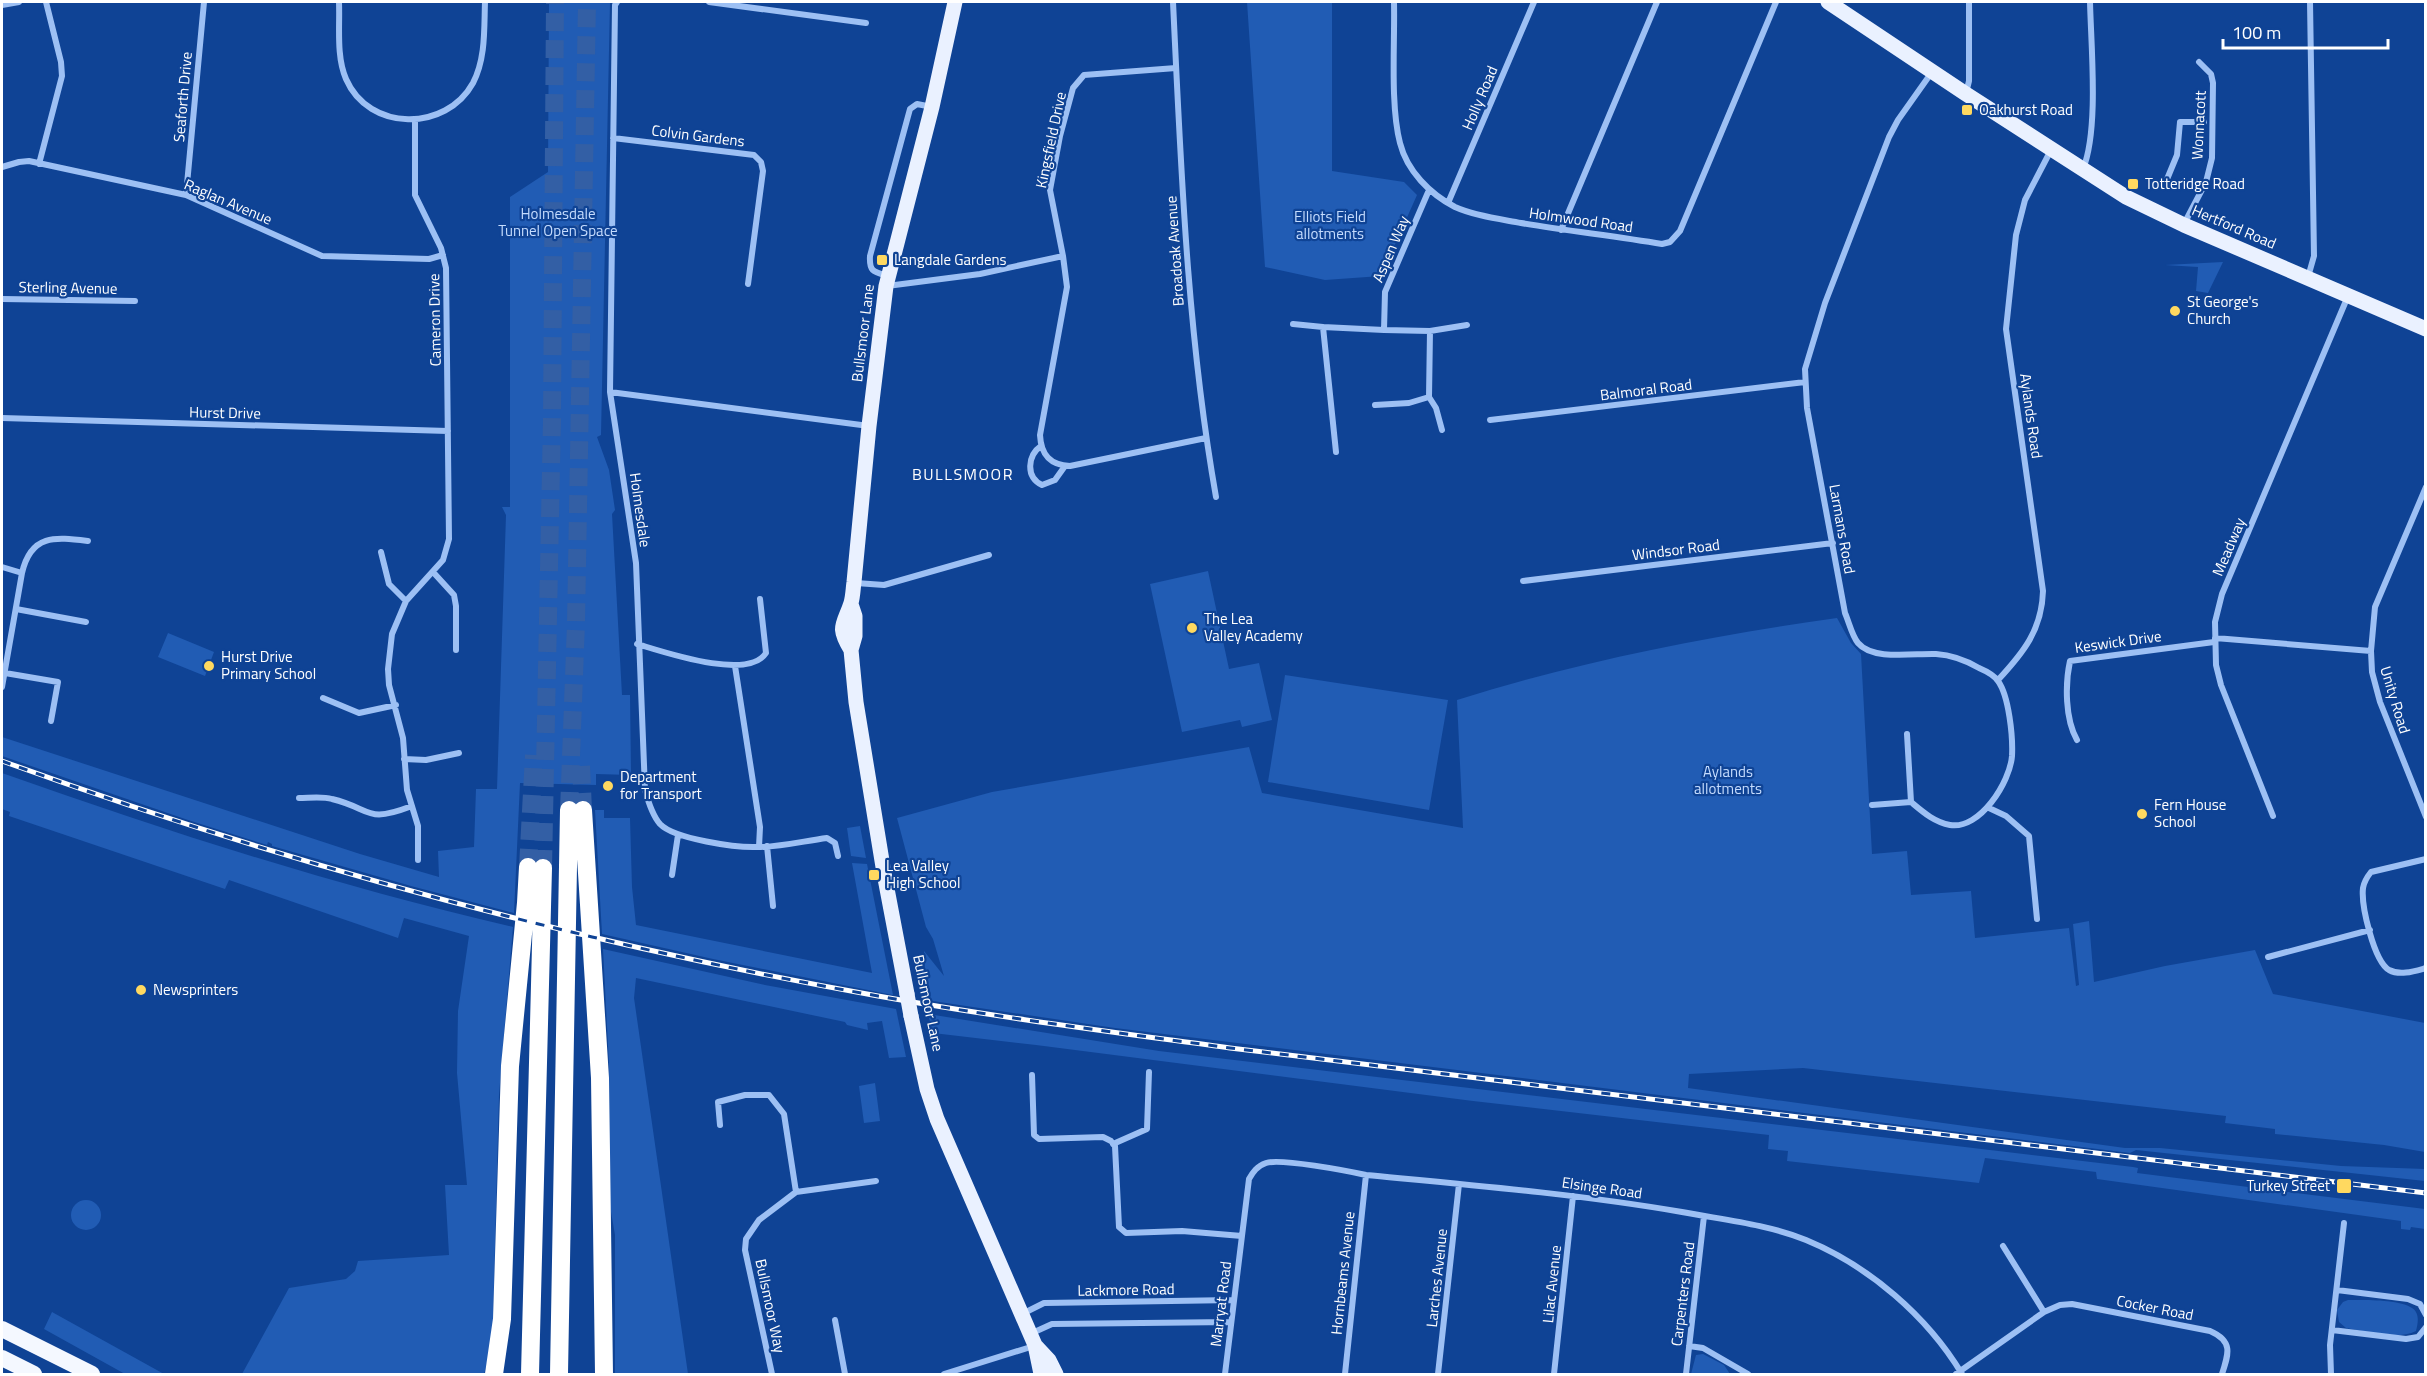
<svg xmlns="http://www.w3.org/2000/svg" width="2427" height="1376" font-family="'Titillium Web',sans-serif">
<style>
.green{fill:#215cb4}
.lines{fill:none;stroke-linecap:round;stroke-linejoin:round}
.motorway-tunnel{stroke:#335fa5;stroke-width:18;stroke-dasharray:18 9;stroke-linecap:butt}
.minor{stroke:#9dc0f4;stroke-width:6}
.primary{stroke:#eaf1ff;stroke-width:15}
.trunk{stroke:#f4f8ff;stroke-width:16}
.motorway{stroke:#fff;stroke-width:18}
.rail-casing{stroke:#fff;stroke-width:5}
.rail{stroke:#0f4395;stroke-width:3;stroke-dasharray:9;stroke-linecap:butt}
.primary-bridge{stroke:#eaf1ff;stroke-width:15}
.poi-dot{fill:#ffd960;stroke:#0f4395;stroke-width:2}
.labels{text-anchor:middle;stroke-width:4.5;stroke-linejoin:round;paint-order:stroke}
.street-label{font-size:15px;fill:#fff;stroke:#0f4395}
.poi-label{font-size:15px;fill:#fff;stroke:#0f4395;text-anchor:start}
.park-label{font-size:15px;fill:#c5dcfe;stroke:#0f4395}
.neighbourhood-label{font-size:16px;letter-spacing:1.5px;fill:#fff;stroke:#0f4395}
</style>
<rect width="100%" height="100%" fill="#0f4395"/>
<path class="green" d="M 549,2 L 610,2 L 601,435 L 597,437 L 609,470 L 615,510 L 612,514 L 622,695 L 630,695 L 631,775 L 596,774 L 596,785 L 520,783 L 514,913 L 411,886 L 272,846 L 272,844 L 268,842 L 267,845 L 188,820 L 2,756 L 2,737 L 360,854 L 439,877 L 438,851 L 474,847 L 476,789 L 497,789 L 506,515 L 502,507 L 510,507 L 510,197 L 548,172 Z
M 1247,2 L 1332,2 L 1332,171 L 1404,182 L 1417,195 L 1381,276 L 1325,280 L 1265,267 Z
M 2223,262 L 2208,293 L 2196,291 L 2198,267 L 2165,265 Z
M 1208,571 L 1229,669 L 1259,663 L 1272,720 L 1242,727 L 1240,720 L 1182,732 L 1150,584 Z
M 1837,618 L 1851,643 L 1861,654 L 1872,854 L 1907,851 L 1911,895 L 1971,891 L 1975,938 L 2069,928 L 2076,986 L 2079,985 L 2073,924 L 2089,921 L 2094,982 L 2165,966 L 2255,950 L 2273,994 L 2425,1023 L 2425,1152 L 2384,1145 L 2275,1134 L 2275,1129 L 2225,1123 L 2226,1116 L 1803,1068 L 1689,1074 L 1688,1088 L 2125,1148 L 2160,1148 L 2341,1166 L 2425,1169 L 2425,1181 L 2136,1150 L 2130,1153 L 1115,1028 L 926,1000 L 924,951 L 944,976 L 933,939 L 926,927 L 897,818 L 992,792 L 1249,747 L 1262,793 L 1463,828 L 1457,700 C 1581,661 1708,636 1837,618 Z
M 168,633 L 214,652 L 205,676 L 158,657 Z
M 1285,675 L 1448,700 L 1429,810 L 1268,782 Z
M 2,773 C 169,832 339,887 513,927 L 499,1095 L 493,1322 L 490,1351 L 484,1374 L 242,1374 L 289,1288 L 346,1279 L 355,1271 L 358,1261 L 449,1255 L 445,1185 L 467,1185 L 457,1073 L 458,1011 L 469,936 L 404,918 L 398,938 L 229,880 L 225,889 L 9,816 L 10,812 L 2,809 Z
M 595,810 L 604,810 L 604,818 L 630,818 L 632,887 L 636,925 L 872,973 L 852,863 L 867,864 L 893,995 L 713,959 L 602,934 Z
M 860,826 L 866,858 L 851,856 L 847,828 Z
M 603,949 L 765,985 L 896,1009 L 906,1057 L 889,1058 L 882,1021 L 867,1023 L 868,1030 L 847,1025 L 845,1022 L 636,978 L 634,998 L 688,1374 L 615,1374 L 615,1235 L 610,1206 L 609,1065 Z
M 928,1014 L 1159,1051 L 2133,1167 L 2138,1168 L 2137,1173 L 2425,1209 L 2425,1229 L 2411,1227 L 2410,1230 L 2401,1229 L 2401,1221 L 2097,1179 L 2096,1172 L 1985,1158 L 1979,1183 L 1787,1161 L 1788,1151 L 1768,1149 L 1769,1135 L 1473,1101 L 1036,1045 L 933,1033 Z
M 875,1083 L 880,1121 L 864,1123 L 859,1086 Z
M71 1215a15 15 0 1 1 30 0a15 15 0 1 1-30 0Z
M 2348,1300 C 2364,1300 2399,1299 2412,1308 C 2420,1313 2418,1323 2416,1331 C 2397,1341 2366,1331 2346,1328 L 2339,1322 L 2337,1310 L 2343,1302 Z
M 52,1312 L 164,1374 L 125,1374 L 44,1329 Z
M 1703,1354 L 1724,1365 L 1730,1374 L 1691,1374 L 1696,1355 Z"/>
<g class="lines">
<path class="motorway-tunnel" d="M 581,766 L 583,810
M 569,810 L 576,623 L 587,2
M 528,867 L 534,755
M 543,868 L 552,418 L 555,2"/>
<path class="minor" d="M 339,2 C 340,26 336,56 346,79 C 369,132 446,132 473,83 C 486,58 484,28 485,2
M 617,2 L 615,5 L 610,392 L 636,563 L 645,790 C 648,801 652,815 660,824 C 674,839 737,848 758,847 C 781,847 804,841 827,838 L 835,843 L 838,856
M 709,2 L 866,23
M 1173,2 C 1181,167 1187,333 1216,497
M 1394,2 C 1395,42 1390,105 1400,143 C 1407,171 1430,194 1455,207 C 1475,216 1500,219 1521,223 C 1568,231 1615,236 1662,244 L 1670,242 L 1680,231 L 1776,2
M 2,5 L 19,2
M 1176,68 L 1084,75 L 1073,88 L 1060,136 L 1050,190 L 1063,256 L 1067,287 L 1040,435 C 1041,455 1050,465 1070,466 L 1206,438
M 1966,93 L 1969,81 L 1969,2
M 613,138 L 754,155 L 761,162 L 763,171 L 748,284
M 39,164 L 62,76 L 61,62 L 46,2
M 2,167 L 19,162 L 29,161 L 186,195 L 322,256 L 429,259 L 443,255
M 2083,169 C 2099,130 2091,46 2090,2
M 2165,184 L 2177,155 L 2180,122 L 2204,122
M 186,195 L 204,2
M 1448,203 L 1534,2
M 2184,224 L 2206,182 L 2212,158 L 2213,83 L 2211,74 L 2199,62
M 1561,230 L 1657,2
M 888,276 C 874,272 869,272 870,256 L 910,109 L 917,104 L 932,107
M 2308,277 L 2314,256 L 2310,2
M 887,286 L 980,274 L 1063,256
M 2,299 L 135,301
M 1293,324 L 1323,327
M 1384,330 L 1430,331 L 1429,397 L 1436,408 L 1442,430
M 1430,331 L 1467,325
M 610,392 L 869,426
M 1375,405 L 1409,403 L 1429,397
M 2,418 L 448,431
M 1490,420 L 1805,382
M 1041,446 C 1028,455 1025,477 1042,485 L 1055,480 L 1065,466
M 1336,452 L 1323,327 L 1384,330 L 1385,292 L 1429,190
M 2426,487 L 2375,607 L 2371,651 L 2372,672 L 2380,702 L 2426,817
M 381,552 L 389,584 L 406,601 L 392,634 L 388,669 L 389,685 L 403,738 L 407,790 L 418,826 L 418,860
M 2,567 L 22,573 L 2,687
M 433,572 L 454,595 L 456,606 L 456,650
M 22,573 C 31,534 55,537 88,541
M 1523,581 L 1833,543
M 856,583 L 884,585 L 989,555
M 406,601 L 443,560 L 449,539 L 446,268 L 441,248 L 415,195 L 415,120
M 16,609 L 86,622
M 2215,638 L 2371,651
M 637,644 C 664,652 748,681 766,653 L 760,599
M 735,666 L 760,827 L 759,847
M 5,673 L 58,682 L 51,721
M 1998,680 C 2023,653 2042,630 2043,591 L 2006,329 L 2016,235 L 2025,200 L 2051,150
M 323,698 L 359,713 L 396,705
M 1907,734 L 1911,802
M 2077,740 C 2065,719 2065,684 2070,661 L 2214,642
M 404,759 L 426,760 L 459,753
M 299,798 C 309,798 322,796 332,799 C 373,809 365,824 412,806
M 1872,805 L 1911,802 C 1923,812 1934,822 1950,825 C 1980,830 2010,782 2012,756 C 2013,737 2009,696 1998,681 C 1994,675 1986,671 1979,668 C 1967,661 1951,655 1936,654 C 1915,653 1873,661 1858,643 C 1852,636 1849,622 1845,613 L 1807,408 L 1805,369 L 1825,303 L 1889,137 L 1898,120 L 1932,72
M 1989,808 L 2006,816 L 2029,836 L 2037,919
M 2273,816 L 2221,685 L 2216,665 L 2215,622 L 2222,594 L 2348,296
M 767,846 L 773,906
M 2426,859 L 2371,872 C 2367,877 2364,882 2363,888 C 2361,906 2374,961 2389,970 C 2400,976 2415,971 2426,968
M 672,875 L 678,835
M 2268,957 L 2370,930
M 1032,1075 L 1034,1135 L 1039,1139 L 1103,1137 L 1111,1141 L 1115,1146 L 1119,1227 L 1126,1233 L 1182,1231 L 1242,1236
M 720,1125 L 718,1102 L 745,1095 L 769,1095 L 784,1114 L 796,1192
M 1113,1144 L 1147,1129 L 1149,1072
M 2003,1246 L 2044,1312
M 2337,1290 L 2408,1299 L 2420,1304 L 2426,1315
M 1022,1314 L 1044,1303 L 1234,1300
M 835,1320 L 845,1374
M 2332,1330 L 2406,1339 L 2418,1337 L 2426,1327
M 1030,1334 L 1052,1324 L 1231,1322
M 1689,1346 L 1703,1348 L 1748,1374
M 772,1374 L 745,1250 L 746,1239 L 759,1220 L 796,1192 L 876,1181
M 944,1374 L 1034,1346
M 1225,1374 L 1249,1179 C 1253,1172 1257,1166 1266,1163 C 1280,1158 1348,1171 1366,1175 C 1471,1185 1577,1194 1682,1212 C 1724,1220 1766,1224 1806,1240 C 1869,1266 1927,1316 1962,1374
M 1345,1374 L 1366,1175
M 1438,1374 L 1459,1184
M 1554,1374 L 1573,1196
M 1686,1374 L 1704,1216
M 1956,1374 L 2044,1312 L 2060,1305 L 2072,1304 L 2210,1331 C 2233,1341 2229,1353 2222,1374
M 2331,1374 L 2330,1345 L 2344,1223"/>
<path class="primary" d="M 1828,2 L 1966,94 L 2126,197 L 2184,225 L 2426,329
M 851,604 L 855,616 L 855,636 L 851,650 L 856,702 L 884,873 L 907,994
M 851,650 C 836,626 844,625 851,603 C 853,596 853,589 854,582 L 869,426 L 886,286 L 932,107 L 955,2
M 911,1016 L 927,1089 L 937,1119 L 1035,1345 L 1041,1374
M 1035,1345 L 1049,1360 L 1056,1374"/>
<path class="trunk" d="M 2,1329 L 92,1374
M 2,1358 L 34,1374"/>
<path class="motorway" d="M 583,810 L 600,1078 L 604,1374
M 494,1374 L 502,1319 L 510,1066 L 526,903 L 528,867
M 530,1374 L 543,868
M 559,1374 L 569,810"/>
<g class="rail-casing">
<path id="rail" d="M 2,761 C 286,864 580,943 878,996 C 995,1017 1113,1032 1230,1048 L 2426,1193"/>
</g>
<use href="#rail" class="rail"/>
<path class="primary-bridge" d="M 907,994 L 911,1016"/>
</g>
<g class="poi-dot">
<rect x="1961" y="104" width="12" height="12" rx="3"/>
<rect x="2127" y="178" width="12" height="12" rx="3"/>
<rect x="876" y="254" width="12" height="12" rx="3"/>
<circle cx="2175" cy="311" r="6"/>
<circle cx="1192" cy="628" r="6"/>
<circle cx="209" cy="666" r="6"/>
<circle cx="608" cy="786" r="6"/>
<circle cx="2142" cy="814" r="6"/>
<rect x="868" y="869" width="12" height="12" rx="3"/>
<circle cx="141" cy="990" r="6"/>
<rect x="2336" y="1178" width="16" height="16" rx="3"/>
</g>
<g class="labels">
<g class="street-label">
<text transform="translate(183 97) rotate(-85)" y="5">Seaforth Drive</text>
<text transform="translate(1480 98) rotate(-67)" y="5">Holly Road</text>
<text transform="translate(2199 125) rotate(-87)" y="5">Wonnacott</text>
<text transform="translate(698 136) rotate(7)" y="5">Colvin Gardens</text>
<text transform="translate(1051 140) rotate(-78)" y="5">Kingsfield Drive</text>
<text transform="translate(228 202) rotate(23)" y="5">Raglan Avenue</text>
<text transform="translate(1581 220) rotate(8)" y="5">Holmwood Road</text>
<text transform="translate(2234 227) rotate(23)" y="5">Hertford Road</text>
<text transform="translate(1391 249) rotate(-67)" y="5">Aspen Way</text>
<text transform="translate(1175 251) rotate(-94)" y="5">Broadoak Avenue</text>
<text transform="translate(68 288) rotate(1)" y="5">Sterling Avenue</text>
<text transform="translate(435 320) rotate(-91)" y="5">Cameron Drive</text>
<text transform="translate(863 333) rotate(-83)" y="5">Bullsmoor Lane</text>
<text transform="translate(1646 390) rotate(-7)" y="5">Balmoral Road</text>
<text transform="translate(225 413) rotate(1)" y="5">Hurst Drive</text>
<text transform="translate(2031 416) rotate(82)" y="5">Aylands Road</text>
<text transform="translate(640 510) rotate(82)" y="5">Holmesdale</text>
<text transform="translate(1842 529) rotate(80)" y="5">Larmans Road</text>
<text transform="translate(2229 547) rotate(-67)" y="5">Meadway</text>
<text transform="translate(1676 550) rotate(-7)" y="5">Windsor Road</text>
<text transform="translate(2118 642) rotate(-8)" y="5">Keswick Drive</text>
<text transform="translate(2395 700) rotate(73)" y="5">Unity Road</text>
<text transform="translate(928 1003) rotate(78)" y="5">Bullsmoor Lane</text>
<text transform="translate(1602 1188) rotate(8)" y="5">Elsinge Road</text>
<text transform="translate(1343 1273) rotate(-84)" y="5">Hornbeams Avenue</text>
<text transform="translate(1437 1278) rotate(-84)" y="5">Larches Avenue</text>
<text transform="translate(1552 1284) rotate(-84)" y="5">Lilac Avenue</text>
<text transform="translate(1126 1290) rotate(-1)" y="5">Lackmore Road</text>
<text transform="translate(1683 1294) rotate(-83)" y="5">Carpenters Road</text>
<text transform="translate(1221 1304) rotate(-83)" y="5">Marryat Road</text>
<text transform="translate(770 1306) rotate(78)" y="5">Bullsmoor Way</text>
<text transform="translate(2155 1308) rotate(11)" y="5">Cocker Road</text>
</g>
<g class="poi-label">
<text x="1979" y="115">Oakhurst Road</text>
<text x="2145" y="189">Totteridge Road</text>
<text x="894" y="265">Langdale Gardens</text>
<text x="2187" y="307">St George's<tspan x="2187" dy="17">Church</tspan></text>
<text x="1204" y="624">The Lea<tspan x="1204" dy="17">Valley Academy</tspan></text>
<text x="221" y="662">Hurst Drive<tspan x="221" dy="17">Primary School</tspan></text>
<text x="620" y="782">Department<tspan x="620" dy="17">for Transport</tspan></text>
<text x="2154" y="810">Fern House<tspan x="2154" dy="17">School</tspan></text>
<text x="886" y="871">Lea Valley<tspan x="886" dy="17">High School</tspan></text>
<text x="153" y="995">Newsprinters</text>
<text x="2330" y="1191" text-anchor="end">Turkey Street</text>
</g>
<g class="park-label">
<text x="558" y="219">Holmesdale<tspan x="558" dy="17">Tunnel Open Space</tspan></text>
<text x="1330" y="222">Elliots Field<tspan x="1330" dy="17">allotments</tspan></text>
<text x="1728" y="777">Aylands<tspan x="1728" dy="17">allotments</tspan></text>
</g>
<g class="neighbourhood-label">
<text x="963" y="480">BULLSMOOR</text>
</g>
</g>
<rect width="2427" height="1376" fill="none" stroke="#ffffff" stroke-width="6"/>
<path d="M2223 39v9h165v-9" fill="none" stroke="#ffffff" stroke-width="3"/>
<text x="2232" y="39" font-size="18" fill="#ffffff" stroke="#0f4395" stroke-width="4.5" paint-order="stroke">100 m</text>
</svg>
